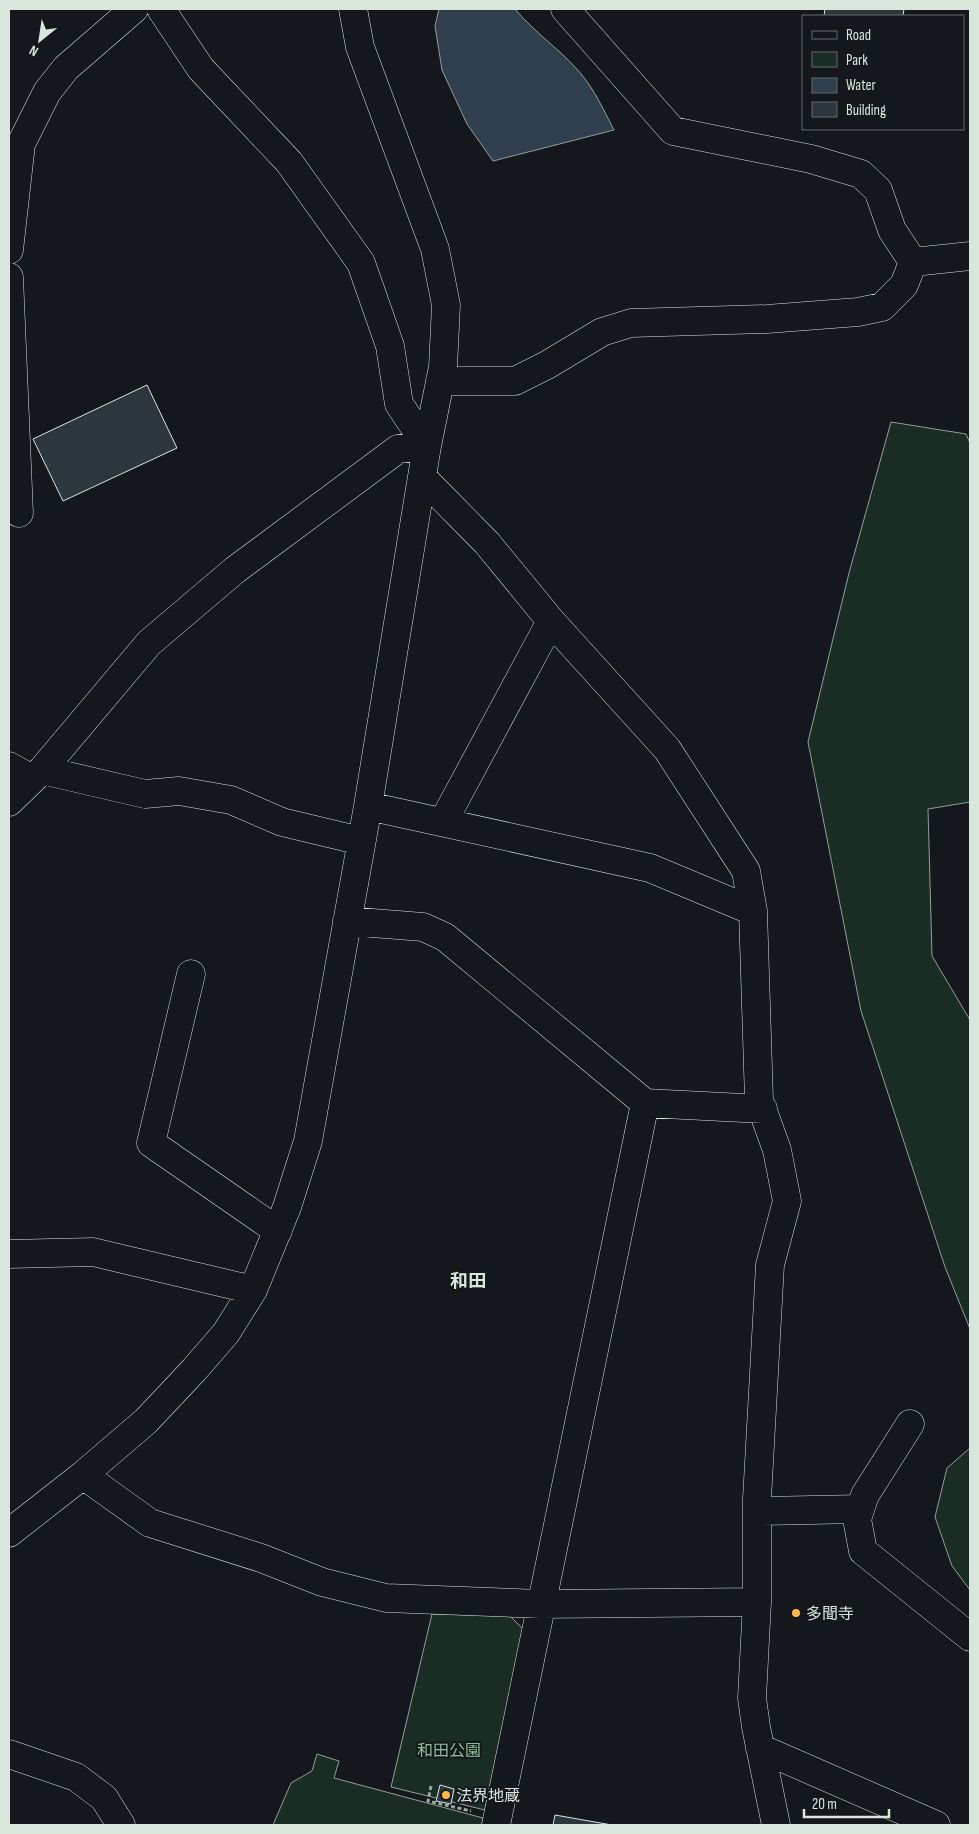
<svg xmlns="http://www.w3.org/2000/svg" width="979" height="1834" font-family="'Sofia Sans Condensed','Noto Sans JP',sans-serif">
<style>
.green{fill:#1a2d24;stroke:#939e99}
.water{fill:#2f3f4d;stroke:#939e99}
.building{fill:#2c363c;stroke:#d8e6dc}
.lines{fill:none;stroke-linecap:round;stroke-linejoin:round}
.minor-casing{stroke:#d8e6dc;stroke-width:29}
.path{stroke:#9da8a2;stroke-width:3;stroke-dasharray:4 2.5;stroke-linecap:butt}
.minor{stroke:#14181c;stroke-width:28}
.poi-dot{fill:#ffb74d;stroke:#14181c;stroke-width:2}
.labels{text-anchor:middle;stroke-width:4;stroke-linejoin:round;paint-order:stroke}
.poi-label{font-size:16px;fill:#d8e6dc;stroke:#14181c;text-anchor:start}
.park-label{font-size:16px;fill:#8ac095;stroke:#14181c}
.neighbourhood-label{font-size:18px;font-weight:bold;fill:#d8e6dc;stroke:#14181c}
</style>
<rect width="100%" height="100%" fill="#14181c"/>
<path class="green" d="M 891,422 L 966,434 L 970,443 L 970,802 L 928,809 L 932,956 L 970,1020 L 970,1329 L 945,1267 L 861,1011 L 808,742 L 849,573 Z
M 970,1448 L 970,1590 L 952,1566 L 935,1517 L 947,1468 Z
M 432,1614 L 510,1616 L 523,1629 L 485,1810 L 391,1787 Z
M 317,1754 L 339,1761 L 334,1778 L 483,1818 L 482,1825 L 273,1825 L 291,1783 L 312,1771 Z"/>
<path class="water" d="M 439,9 L 515,9 C 537,36 568,54 588,83 C 598,97 606,115 614,130 L 493,161 L 467,124 L 442,70 L 435,26 Z"/>
<path class="building" d="M 825,9 L 904,9 L 903,16 L 824,16 Z
M 147,385 L 177,448 L 63,501 L 33,439 Z
M 440,1785 L 454,1789 L 451,1804 L 436,1801 Z
M 555,1815 L 612,1825 L 553,1825 Z"/>
<g class="lines">
<g class="minor-casing">
<path id="minor" d="M 565,9 L 673,131 L 811,159 L 861,174 L 878,190 L 892,230 L 913,262 L 970,256
M 9,250 L 21,144 L 47,92 L 66,68 L 134,9
M 9,277 L 19,513
M 440,381 L 515,381 L 547,365 L 602,332 L 631,323 L 767,319 L 858,312 L 882,307 L 904,285 L 913,262
M 423,478 L 487,543 L 551,621 L 667,749 L 746,871 L 753,911 L 759,1100 L 777,1150 L 787,1201 L 770,1265 L 757,1499 L 757,1602 L 752,1698 L 756,1727 L 776,1825
M 9,766 L 32,779
M 42,770 L 145,794 L 179,791 L 231,800 L 282,822 L 361,841
M 9,802 L 42,770 L 149,643 L 235,570 L 398,449 L 427,446 L 399,404 L 390,346 L 361,263 L 289,162 L 201,69 L 161,9
M 368,806 L 650,868 L 753,911
M 443,822 L 551,621
M 347,921 L 423,927 L 445,937 L 645,1103 L 763,1109
M 191,974 L 151,1143 L 278,1231
M 9,1254 L 93,1252 L 253,1290
M 910,1424 L 865,1495 L 857,1519 L 863,1551 L 970,1637
M 83,1475 L 150,1523 L 261,1558 L 322,1582 L 386,1598 L 541,1604 L 757,1602
M 757,1511 L 860,1509
M 9,1533 L 83,1475 L 146,1421 L 194,1370 L 226,1333 L 253,1290 L 287,1207 L 308,1141 L 368,806 L 427,446 L 443,367 L 446,305 L 435,249 L 360,47 L 353,9
M 760,1748 L 936,1825
M 9,1754 L 76,1777 L 104,1798 L 121,1825
M 496,1825 L 645,1103"/>
</g>
<path class="path" d="M 431,1786 L 428,1801 L 471,1811"/>
<use href="#minor" class="minor"/>
</g>
<g class="poi-dot">
<circle cx="796" cy="1613" r="5"/>
<circle cx="446" cy="1795" r="5"/>
</g>
<g class="labels">
<g class="poi-label">
<text x="806" y="1619">多聞寺</text>
<text x="456" y="1801">法界地蔵</text>
</g>
<g class="park-label">
<text x="449" y="1756">和田公園</text>
</g>
<g class="neighbourhood-label">
<text x="468" y="1287">和田</text>
</g>
</g>
<rect width="979" height="1834" fill="none" stroke="#d8e6dc" stroke-width="20"/>
<rect x="802" y="15" width="162" height="115" fill="#14181c" stroke="#626a69"/>
<rect x="812" y="31" width="25" height="8" fill="#14181c" stroke="#626a69"/>
<text x="846" y="40" font-size="15" fill="#d8e6dc">Road</text>
<rect x="812" y="52" width="25" height="15" fill="#1a2d24" stroke="#626a69"/>
<text x="846" y="65" font-size="15" fill="#d8e6dc">Park</text>
<rect x="812" y="78" width="25" height="15" fill="#2f3f4d" stroke="#626a69"/>
<text x="846" y="90" font-size="15" fill="#d8e6dc">Water</text>
<rect x="812" y="102" width="25" height="15" fill="#2c363c" stroke="#626a69"/>
<text x="846" y="115" font-size="15" fill="#d8e6dc">Building</text>
<g transform="translate(40 40) rotate(210)" stroke="#14181c" stroke-width="4" paint-order="stroke">
<path d="M0-4L9 19L0 12L-9 19Z" fill="#d8e6dc"/>
<text y="-8" font-size="14" font-weight="bold" text-anchor="middle" fill="#d8e6dc">N</text>
</g>
<path d="M804 1809v8h85v-8" fill="none" stroke="#d8e6dc" stroke-width="2.5"/>
<text x="812" y="1809" font-size="15" fill="#d8e6dc" stroke="#14181c" stroke-width="4" paint-order="stroke">20 m</text>
</svg>
